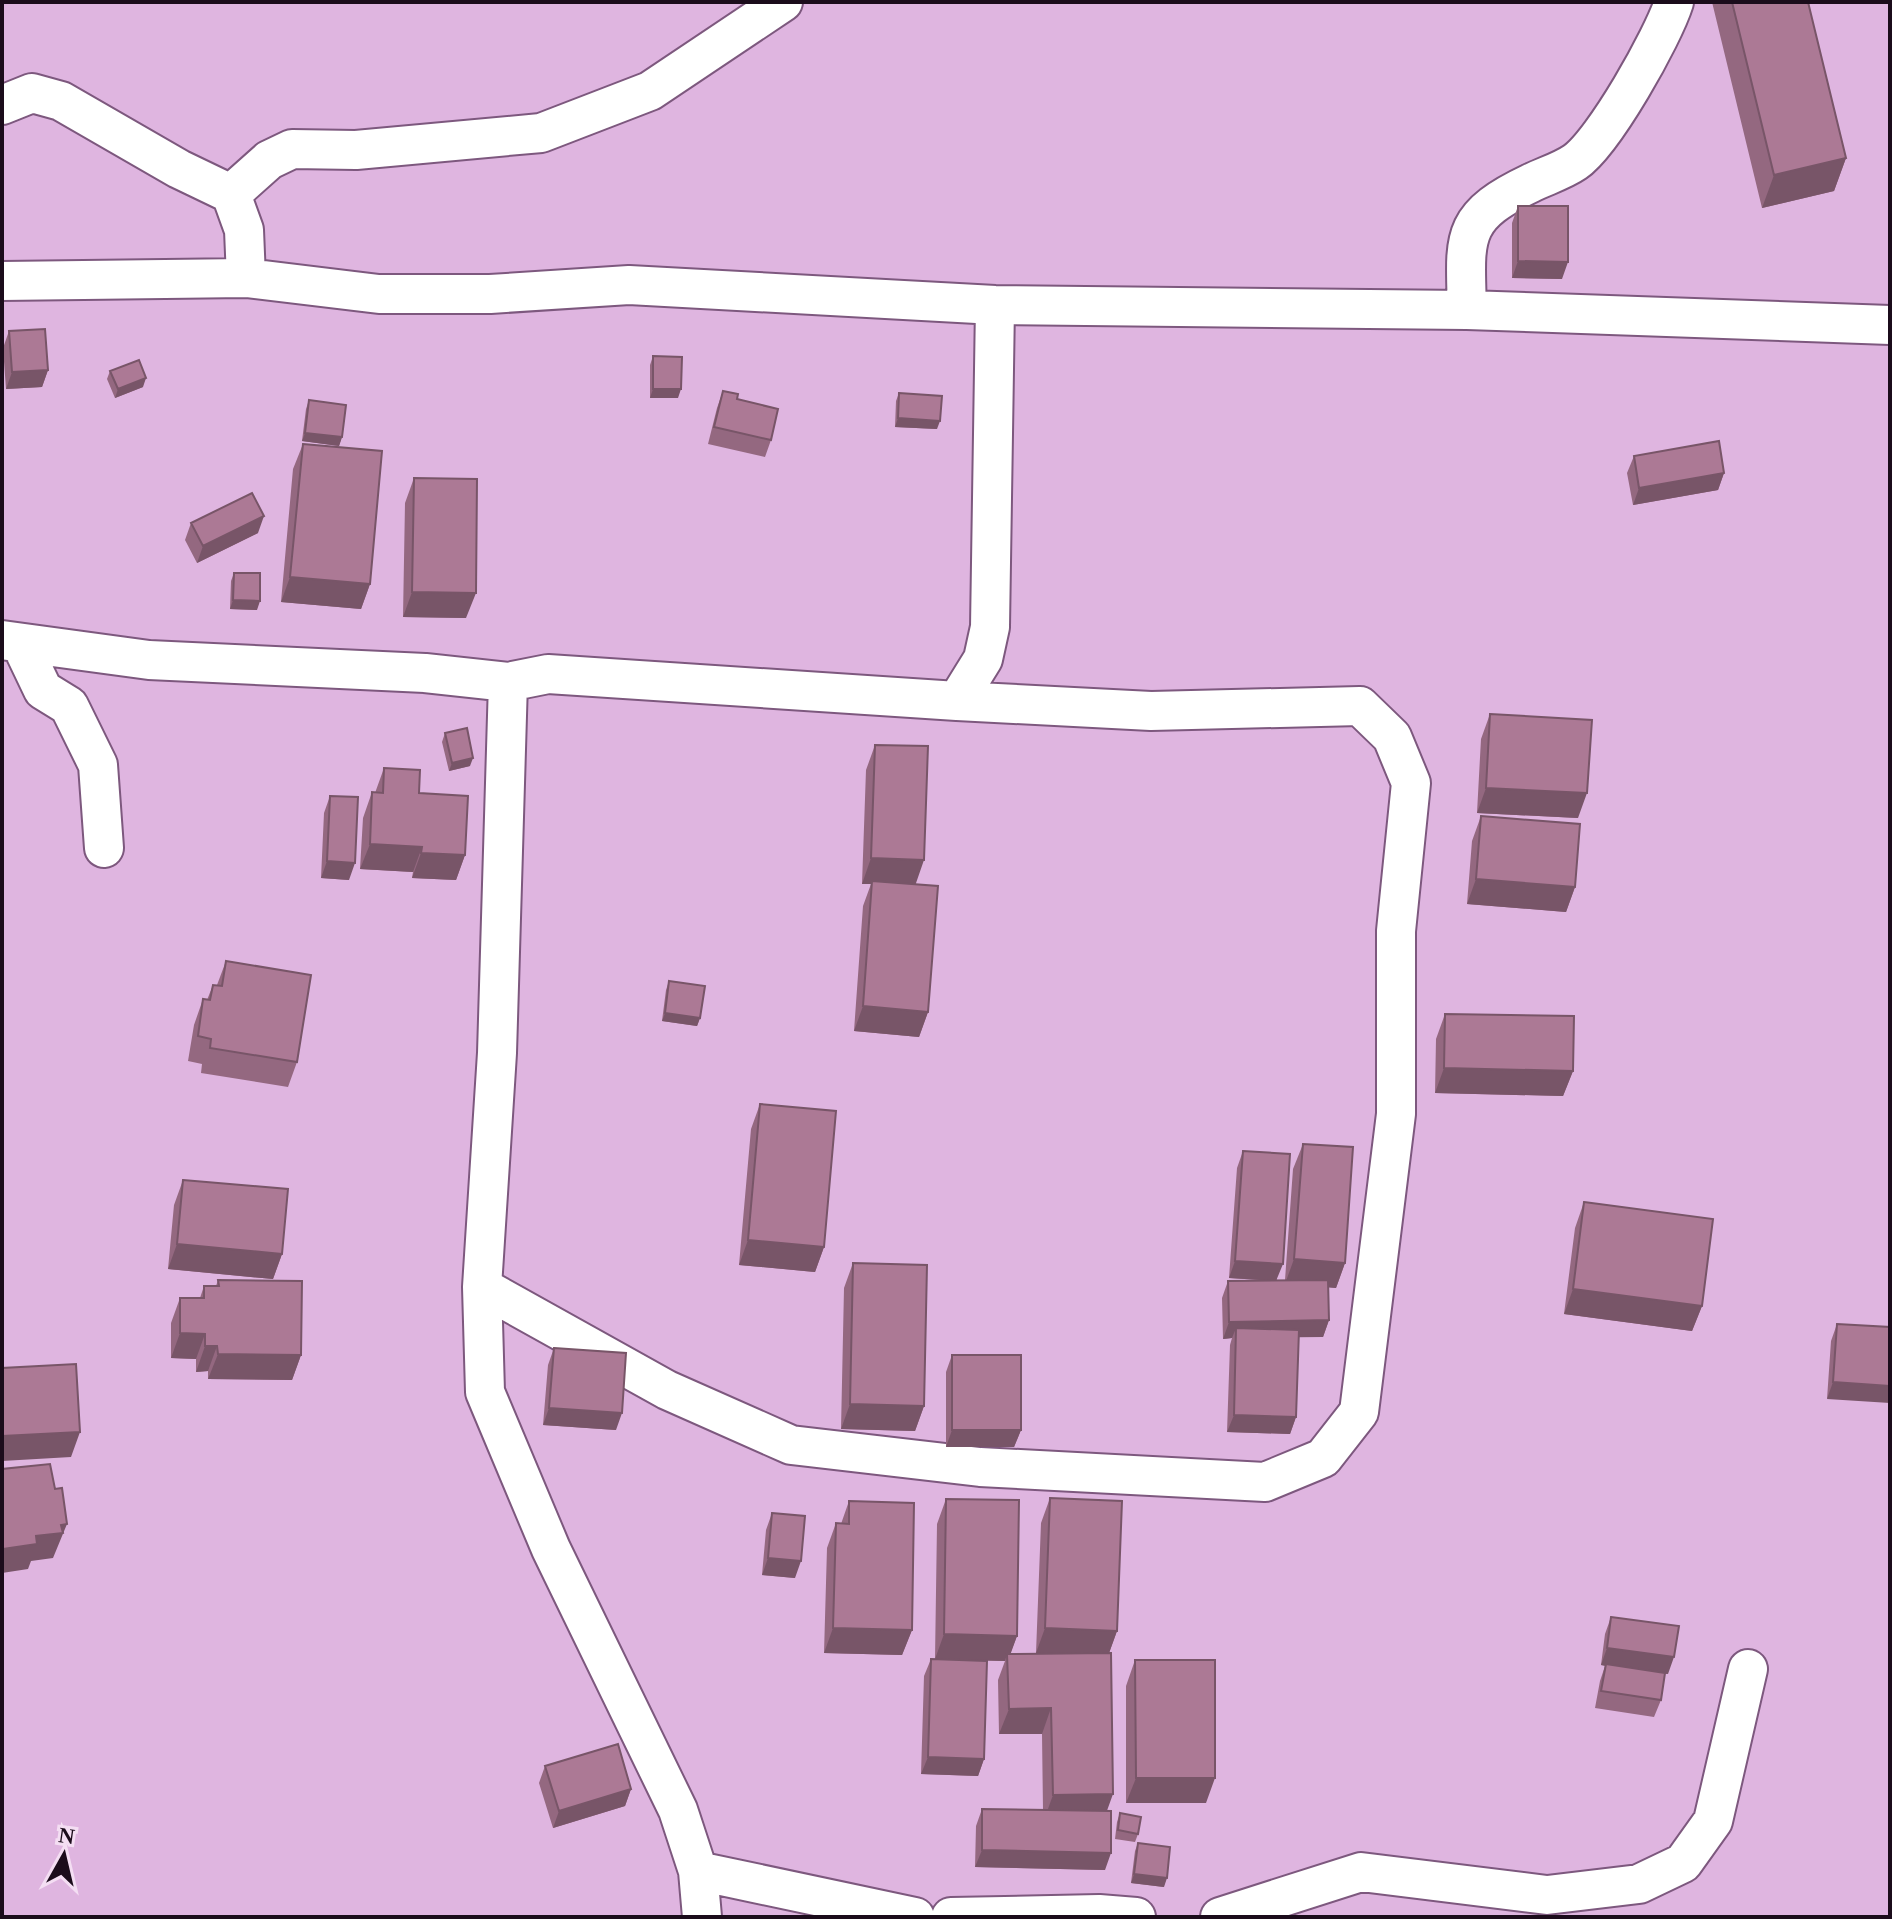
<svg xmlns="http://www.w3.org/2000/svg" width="1892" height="1919" font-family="Georgia,serif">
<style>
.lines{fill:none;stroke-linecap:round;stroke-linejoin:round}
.street-casing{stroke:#7d587e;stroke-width:42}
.street{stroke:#fff;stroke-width:38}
.wall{fill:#946880}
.shaded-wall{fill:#785568}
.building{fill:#ac7995;stroke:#785568;stroke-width:2}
</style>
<rect width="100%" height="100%" fill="#dfb5e0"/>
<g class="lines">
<g class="street-casing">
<path id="street" d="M 2,105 L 32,93 L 61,101 L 179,169 L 231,194 L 244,230 L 246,278
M 231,194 L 269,160 L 292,149 L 356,150 L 541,133 L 650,91 L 783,2
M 2,281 L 246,278 L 379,294 L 490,294 L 629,285 L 995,305 L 1467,310 L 1890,325
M 1467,310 C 1465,237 1459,217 1531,183 C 1545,176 1562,171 1575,162 C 1604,142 1663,37 1674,2
M 2,640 L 149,660 L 425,673 L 508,682 L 548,674 L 957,701 L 983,659 L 990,627 L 995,305
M 21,644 L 43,690 L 69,706 L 98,765 L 104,848
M 508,682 L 497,1053 L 482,1287 L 485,1392 L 551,1549 L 678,1810 L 698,1871 L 702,1917
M 482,1287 L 667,1390 L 791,1445 L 980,1467 L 1265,1482 L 1323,1458 L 1359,1412 L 1396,1114 L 1396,931 L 1411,783 L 1392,737 L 1360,706 L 1151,711 L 957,701
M 698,1871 L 915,1917
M 951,1917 L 1099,1914 L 1136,1917
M 1220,1917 L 1361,1872 L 1547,1895 L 1639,1884 L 1683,1863 L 1713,1821 L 1748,1669"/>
</g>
<use href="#street" class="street"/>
</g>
<path class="wall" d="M 1712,2 L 1808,2 L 1846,158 L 1834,191 L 1762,208 Z
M 1518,206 L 1562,279 L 1512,278 L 1512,223 Z
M 9,331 L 48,370 L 42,387 L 6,389 L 3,348 Z
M 653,356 L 678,398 L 650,398 L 650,365 Z
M 110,371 L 143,387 L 115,398 L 107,379 Z
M 723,391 L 737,399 L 771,440 L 765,457 L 708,444 L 717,408 Z
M 899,393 L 937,429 L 895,427 L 896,401 Z
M 309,400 L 342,437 L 339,446 L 302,441 L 306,409 Z
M 303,444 L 370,584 L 361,609 L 281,602 L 293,469 Z
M 1634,456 L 1724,473 L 1718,490 L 1633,505 L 1627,473 Z
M 414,478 L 466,618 L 403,617 L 405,503 Z
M 191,523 L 258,533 L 197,563 L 185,540 Z
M 234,573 L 257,610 L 230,609 L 231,581 Z
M 1490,714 L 1578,818 L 1477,813 L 1481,739 Z
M 445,733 L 470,766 L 449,771 L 442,742 Z
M 875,745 L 916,884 L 928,1012 L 919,1037 L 854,1031 L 863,906 L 871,884 L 862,884 L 866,770 Z
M 384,768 L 419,793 L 465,855 L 456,880 L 412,878 L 413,872 L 360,869 L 363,818 L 372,792 L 375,793 Z
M 330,796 L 349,880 L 321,878 L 324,813 Z
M 1481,816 L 1575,887 L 1566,912 L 1467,904 L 1472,841 Z
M 226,961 L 297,1062 L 288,1087 L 201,1073 L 202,1064 L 188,1061 L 194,1025 L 203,999 L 207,1000 L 213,985 L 217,985 Z
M 669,981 L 700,1018 L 697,1026 L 662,1021 L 666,990 Z
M 1445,1014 L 1573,1071 L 1563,1096 L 1435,1093 L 1436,1039 Z
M 760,1104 L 824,1247 L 815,1272 L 739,1265 L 751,1129 Z
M 1303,1144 L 1345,1263 L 1336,1288 L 1328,1287 L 1329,1320 L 1323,1337 L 1299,1337 L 1296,1417 L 1290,1434 L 1227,1432 L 1230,1345 L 1232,1338 L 1223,1339 L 1222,1298 L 1228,1281 L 1276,1281 L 1229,1278 L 1237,1168 L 1243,1151 L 1277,1281 L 1285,1280 L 1293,1169 Z
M 183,1180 L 282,1254 L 273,1279 L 168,1269 L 174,1205 Z
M 1584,1202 L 1702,1306 L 1692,1331 L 1564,1314 L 1575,1228 Z
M 853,1263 L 924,1406 L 915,1431 L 841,1429 L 844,1288 Z
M 218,1280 L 301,1355 L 292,1380 L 208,1379 L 208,1371 L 196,1372 L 196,1359 L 171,1358 L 171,1323 L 180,1298 L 200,1298 L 204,1286 L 216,1286 Z
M 1837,1324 L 1890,1327 L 1827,1399 L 1831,1341 Z
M 554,1348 L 616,1430 L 543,1425 L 548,1365 Z
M 952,1355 L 1021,1430 L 1014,1447 L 946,1447 L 946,1372 Z
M 1050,1498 L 1117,1631 L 1109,1653 L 1107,1811 L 1105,1870 L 975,1867 L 976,1826 L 982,1809 L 1043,1810 L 1042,1734 L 999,1734 L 998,1680 L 1005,1661 L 960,1660 L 984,1759 L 978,1776 L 921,1774 L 924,1676 L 931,1659 L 935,1659 L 937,1524 L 946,1499 L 1017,1636 L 1010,1654 L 1056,1654 L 1036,1653 L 1041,1523 Z
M 849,1501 L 912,1630 L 902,1655 L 824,1653 L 827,1548 L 836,1523 L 841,1524 Z
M 772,1513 L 795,1578 L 762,1575 L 766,1530 Z
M 1611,1617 L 1668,1674 L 1665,1674 L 1661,1700 L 1654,1717 L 1595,1708 L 1600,1681 L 1605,1666 L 1601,1665 L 1605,1634 Z
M 1135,1660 L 1206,1803 L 1126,1803 L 1126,1686 Z
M 545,1766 L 631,1789 L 625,1806 L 553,1828 L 539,1783 Z
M 1120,1813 L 1138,1834 L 1135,1842 L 1115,1839 L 1117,1822 Z
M 1138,1843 L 1164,1887 L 1131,1883 L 1135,1851 Z"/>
<path class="shaded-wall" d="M 1846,158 L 1834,191 L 1762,208 L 1774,175 Z
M 1518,261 L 1568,262 L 1562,279 L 1512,278 Z
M 48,370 L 42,387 L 6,389 L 12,372 Z
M 146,378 L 143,387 L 115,398 L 118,389 Z
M 653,389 L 681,389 L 678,398 L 650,398 Z
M 898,418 L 940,421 L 937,429 L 895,427 Z
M 305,433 L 342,437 L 339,446 L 302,441 Z
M 1724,473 L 1718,490 L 1633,505 L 1639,488 Z
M 264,516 L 258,533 L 197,563 L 203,546 Z
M 290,577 L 370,584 L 361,609 L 281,602 Z
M 412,592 L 476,593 L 466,618 L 403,617 Z
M 233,600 L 260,601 L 257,610 L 230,609 Z
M 473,758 L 470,766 L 449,771 L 452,763 Z
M 1486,788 L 1587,793 L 1578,818 L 1477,813 Z
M 370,844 L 422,847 L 413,872 L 360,869 Z
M 421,853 L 465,855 L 456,880 L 412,878 Z
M 871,858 L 924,860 L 915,886 L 872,881 L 871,884 L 862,884 Z
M 327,861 L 355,863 L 349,880 L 321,878 Z
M 1476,879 L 1575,887 L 1566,912 L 1467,904 Z
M 863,1006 L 928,1012 L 919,1037 L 854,1031 Z
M 665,1013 L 700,1018 L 697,1026 L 662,1021 Z
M 1444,1068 L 1573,1071 L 1563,1096 L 1435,1093 Z
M 748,1240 L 824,1247 L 815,1272 L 739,1265 Z
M 177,1244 L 282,1254 L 273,1279 L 168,1269 Z
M 1294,1259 L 1345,1263 L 1336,1288 L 1285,1284 Z
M 1235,1261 L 1283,1264 L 1276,1281 L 1229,1278 Z
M 1573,1289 L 1702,1306 L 1692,1331 L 1564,1314 Z
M 1329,1320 L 1323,1337 L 1236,1338 L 1236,1328 L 1232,1338 L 1223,1339 L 1229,1322 Z
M 180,1333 L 205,1334 L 196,1359 L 171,1358 Z
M 205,1346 L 217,1346 L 208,1371 L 196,1372 Z
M 218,1354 L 301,1355 L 292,1380 L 208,1379 Z
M 1833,1382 L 1890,1386 L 1890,1403 L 1827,1399 Z
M 850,1404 L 924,1406 L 915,1431 L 841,1429 Z
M 549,1408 L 622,1413 L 616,1430 L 543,1425 Z
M 1234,1415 L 1296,1417 L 1290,1434 L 1227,1432 Z
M 952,1430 L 1021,1430 L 1014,1447 L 946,1447 Z
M 80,1432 L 71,1457 L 2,1461 L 2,1436 Z
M 67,1524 L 53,1558 L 31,1561 L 28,1569 L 2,1573 L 3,1549 L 61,1525 Z
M 768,1558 L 801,1561 L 795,1578 L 762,1575 Z
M 833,1628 L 912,1630 L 902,1655 L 824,1653 Z
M 1045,1628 L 1117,1631 L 1108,1656 L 1036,1653 Z
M 944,1634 L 1017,1636 L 1008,1661 L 1007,1654 L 1005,1661 L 935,1659 Z
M 1607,1648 L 1674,1657 L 1668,1674 L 1601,1665 Z
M 1051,1708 L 1042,1734 L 999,1734 L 1009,1709 Z
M 928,1757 L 984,1759 L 978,1776 L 921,1774 Z
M 1136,1778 L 1215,1778 L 1206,1803 L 1126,1803 Z
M 631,1789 L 625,1806 L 553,1828 L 559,1811 Z
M 1113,1794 L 1104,1819 L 1044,1820 L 1053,1795 Z
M 982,1850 L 1111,1853 L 1105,1870 L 975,1867 Z
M 1134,1874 L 1167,1878 L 1164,1887 L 1131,1883 Z"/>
<path class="building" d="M 1732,2 L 1808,2 L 1846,158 L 1774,175 Z
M 1518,206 L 1568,206 L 1568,262 L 1518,261 Z
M 45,329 L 48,370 L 12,372 L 9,331 Z
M 653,356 L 682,357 L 681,389 L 653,389 Z
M 139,360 L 146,378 L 118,389 L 110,371 Z
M 723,391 L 738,394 L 737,399 L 778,409 L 771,440 L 714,427 Z
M 899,393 L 942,396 L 940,421 L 898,418 Z
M 309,400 L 346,405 L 342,437 L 305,433 Z
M 1719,441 L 1724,473 L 1639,488 L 1634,456 Z
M 303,444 L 382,451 L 370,584 L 290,577 Z
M 414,478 L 477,479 L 476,593 L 412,592 Z
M 252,493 L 264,516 L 203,546 L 191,523 Z
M 234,573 L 260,573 L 260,601 L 233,600 Z
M 1490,714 L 1592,720 L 1587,793 L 1486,788 Z
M 467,728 L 473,758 L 452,763 L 445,733 Z
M 875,745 L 928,746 L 924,860 L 871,858 Z
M 384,768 L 420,770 L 419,793 L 468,796 L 465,855 L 421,853 L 422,847 L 370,844 L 372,792 L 383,793 Z
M 330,796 L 358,797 L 355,863 L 327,861 Z
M 1481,816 L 1580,824 L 1575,887 L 1476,879 Z
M 872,881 L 938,886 L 928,1012 L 863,1006 Z
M 226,961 L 311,975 L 297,1062 L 210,1048 L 211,1039 L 198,1036 L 203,999 L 210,1000 L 213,985 L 222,986 Z
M 669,981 L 705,986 L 700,1018 L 665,1013 Z
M 1445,1014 L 1574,1016 L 1573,1071 L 1444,1068 Z
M 760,1104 L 836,1111 L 824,1247 L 748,1240 Z
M 1303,1144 L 1353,1147 L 1345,1263 L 1294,1259 Z
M 1243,1151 L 1290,1154 L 1283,1264 L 1235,1261 Z
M 183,1180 L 288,1189 L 282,1254 L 177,1244 Z
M 1584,1202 L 1713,1219 L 1702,1306 L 1573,1289 Z
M 853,1263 L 927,1265 L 924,1406 L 850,1404 Z
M 218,1280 L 302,1281 L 301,1355 L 218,1354 L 217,1346 L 205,1346 L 205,1334 L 180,1333 L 180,1298 L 204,1298 L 204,1286 L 219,1286 Z
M 1328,1280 L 1329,1320 L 1229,1322 L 1228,1281 Z
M 1837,1324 L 1890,1327 L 1890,1386 L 1833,1382 Z
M 1236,1328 L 1299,1330 L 1296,1417 L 1234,1415 Z
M 554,1348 L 626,1353 L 622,1413 L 549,1408 Z
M 952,1355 L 1021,1355 L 1021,1430 L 952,1430 Z
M 76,1364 L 80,1432 L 2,1436 L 2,1368 Z
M 50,1464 L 55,1489 L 62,1488 L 67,1524 L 61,1525 L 63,1533 L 36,1536 L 37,1544 L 3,1549 L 2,1469 Z
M 1050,1498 L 1122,1501 L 1117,1631 L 1045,1628 Z
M 946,1499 L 1019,1500 L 1017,1636 L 944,1634 Z
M 849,1501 L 914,1503 L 912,1630 L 833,1628 L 836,1523 L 849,1524 Z
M 772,1513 L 805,1516 L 801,1561 L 768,1558 Z
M 1611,1617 L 1679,1626 L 1674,1657 L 1607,1648 Z
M 1111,1653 L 1113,1794 L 1053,1795 L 1051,1708 L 1009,1709 L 1007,1654 Z
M 931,1659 L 987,1661 L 984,1759 L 928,1757 Z
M 1135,1660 L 1215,1660 L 1215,1778 L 1136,1778 Z
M 1606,1664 L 1665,1673 L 1661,1700 L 1601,1691 Z
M 618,1744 L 631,1789 L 559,1811 L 545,1766 Z
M 982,1809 L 1111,1811 L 1111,1853 L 982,1850 Z
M 1120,1813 L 1141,1817 L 1138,1834 L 1118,1830 Z
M 1138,1843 L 1170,1847 L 1167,1878 L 1134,1874 Z"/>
<rect width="1892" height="1919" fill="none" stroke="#1b0c1b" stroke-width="8"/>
<g transform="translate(64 1855) rotate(8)" stroke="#f4def3" stroke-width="6" paint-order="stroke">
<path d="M0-6L14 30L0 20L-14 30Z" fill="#1b0c1b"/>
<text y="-12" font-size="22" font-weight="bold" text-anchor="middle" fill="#1b0c1b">N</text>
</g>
</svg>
